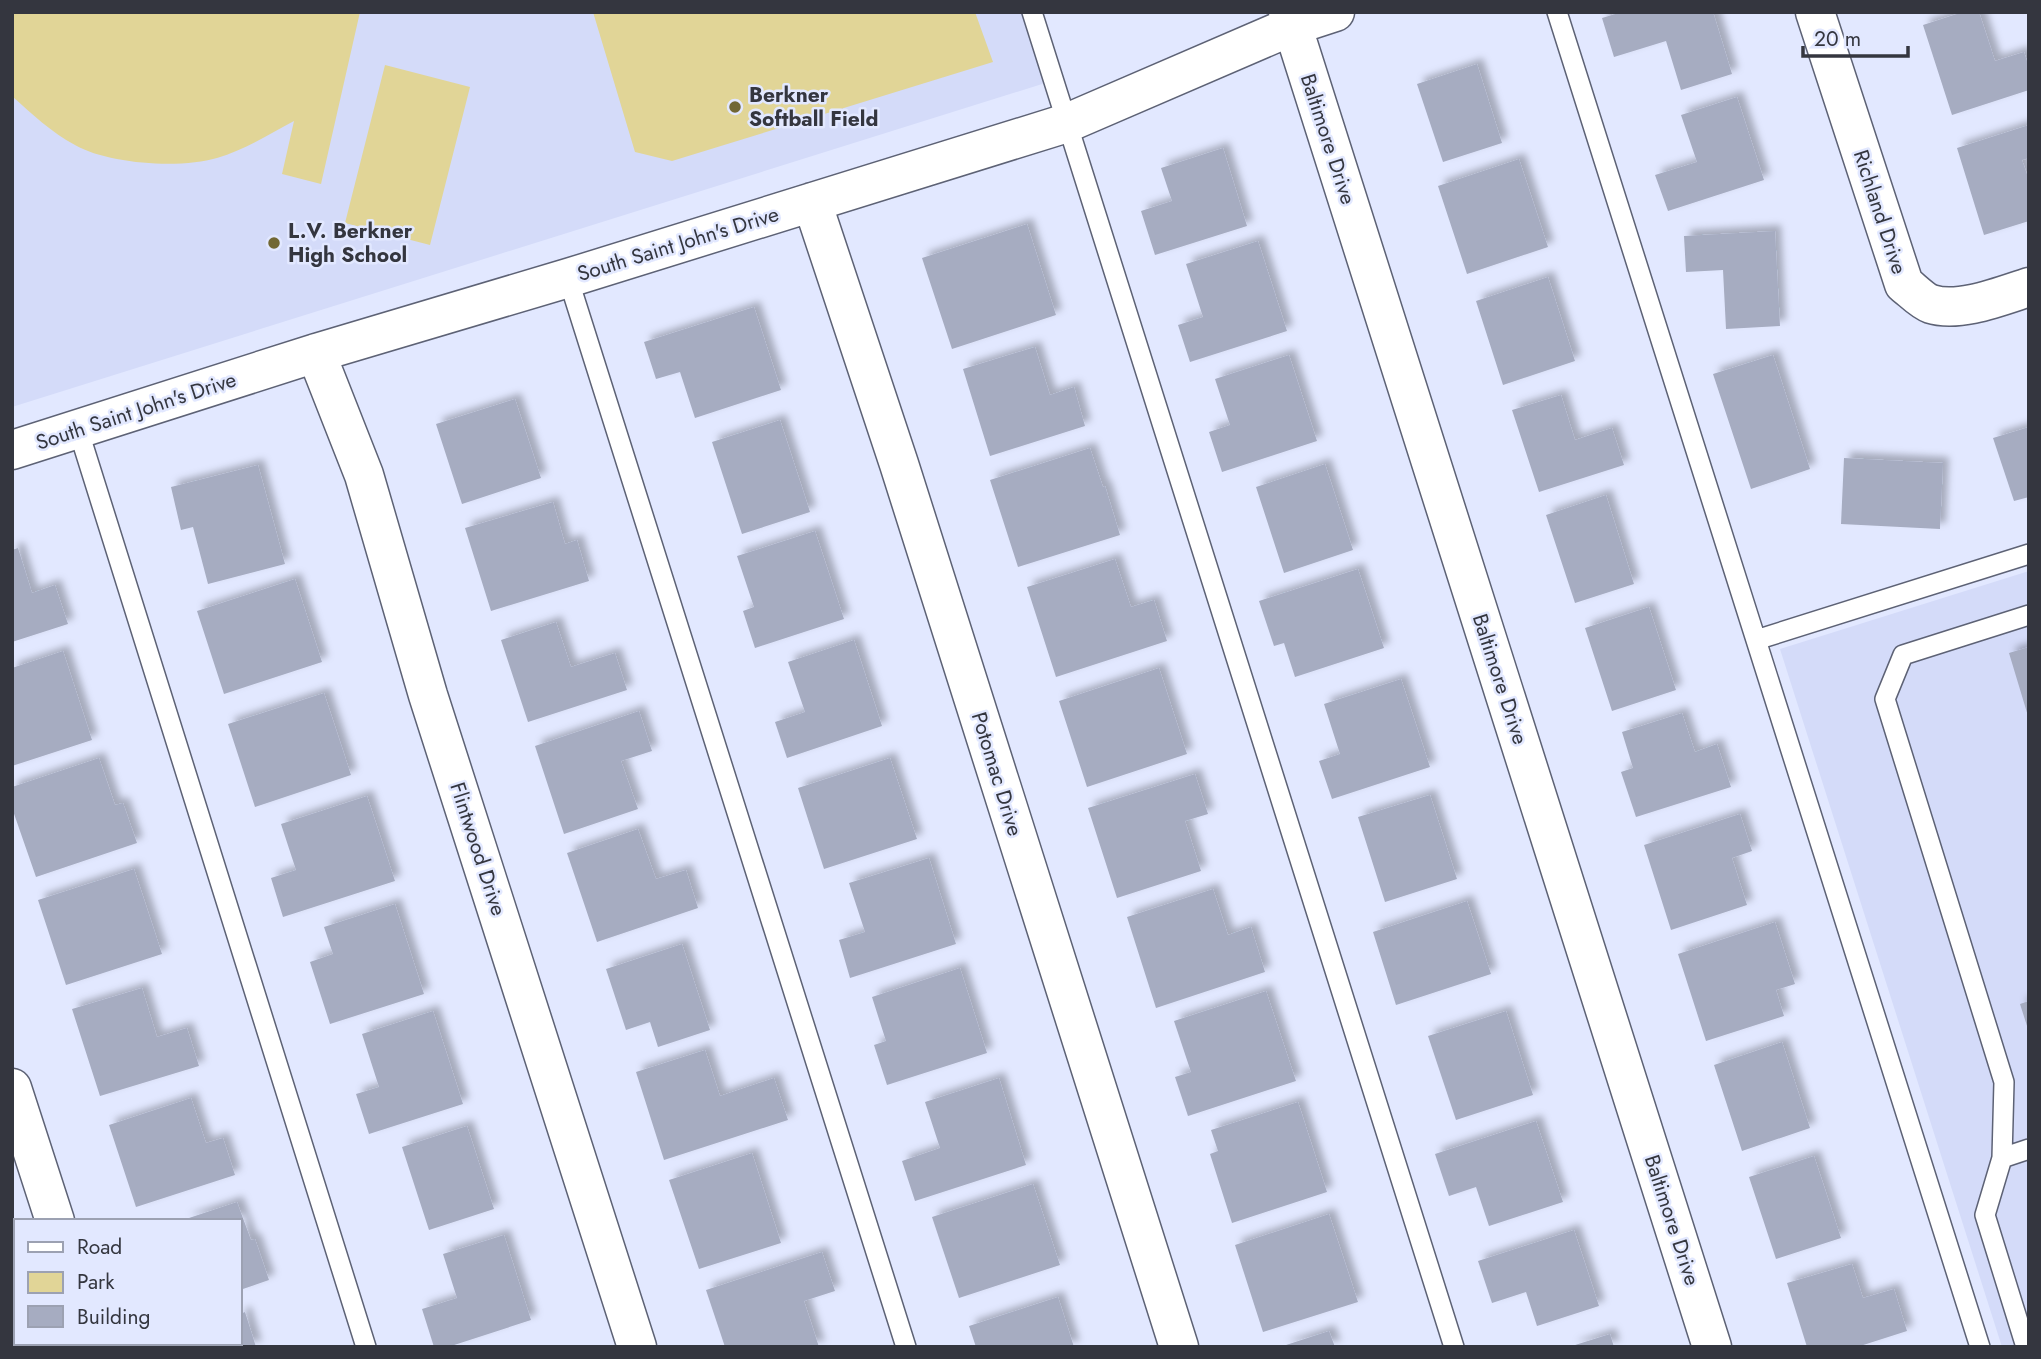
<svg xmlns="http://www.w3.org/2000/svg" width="2041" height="1359" font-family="Jost,sans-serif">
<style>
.built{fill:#d4dbf9}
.green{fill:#e1d597}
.building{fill:#a6acc1;filter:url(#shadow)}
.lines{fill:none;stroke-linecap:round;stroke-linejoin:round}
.service-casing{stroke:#5d6275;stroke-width:22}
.minor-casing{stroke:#5d6275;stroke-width:41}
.service{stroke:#fff;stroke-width:19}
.minor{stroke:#fff;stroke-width:38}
.poi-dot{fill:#716734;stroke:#e2e8ff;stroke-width:2.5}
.labels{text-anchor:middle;stroke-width:5;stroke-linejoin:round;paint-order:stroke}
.poi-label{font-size:21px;font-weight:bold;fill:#34363f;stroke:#e2e8ff;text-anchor:start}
.street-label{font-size:21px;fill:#34363f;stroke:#e2e8ff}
</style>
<defs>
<filter id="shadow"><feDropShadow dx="6" dy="-6" stdDeviation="3.5" flood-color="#0004"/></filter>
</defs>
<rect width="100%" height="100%" fill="#e2e8ff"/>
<path class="built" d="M 12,12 L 1036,12 L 1058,79 L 12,407 Z
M 2029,571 L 2029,1347 L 2002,1347 L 1780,649 Z"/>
<path class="green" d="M 12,12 L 360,12 L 321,184 L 282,174 L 294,121 C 268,135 244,150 217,158 C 180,169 108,164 75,145 C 51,132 32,114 12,96 Z
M 593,12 L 975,12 L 993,62 L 672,161 L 635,152 Z
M 385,65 L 470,87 L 430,245 L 345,223 Z"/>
<path class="building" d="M 1622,12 L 1713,12 L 1732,74 L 1681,90 L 1666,41 L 1614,57 L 1602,18 Z
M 1963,12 L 1979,12 L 1995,61 L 2024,52 L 2029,67 L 2029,90 L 1952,115 L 1923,25 Z
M 1477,64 L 1502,143 L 1443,162 L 1417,84 Z
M 1737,97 L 1764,180 L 1668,211 L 1655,175 L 1697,162 L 1681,115 Z
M 2029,125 L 2029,158 L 2022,160 L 2029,180 L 2029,221 L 1984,235 L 1957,148 Z
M 1223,148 L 1247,226 L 1155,255 L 1141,211 L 1172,201 L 1161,168 Z
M 1519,159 L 1548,247 L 1467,274 L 1438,186 Z
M 1027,224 L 1056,315 L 952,349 L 922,258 Z
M 1775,231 L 1780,326 L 1726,329 L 1723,270 L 1686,272 L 1684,236 Z
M 1258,241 L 1287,331 L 1190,362 L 1178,325 L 1203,317 L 1186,264 Z
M 1548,277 L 1575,361 L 1503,385 L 1476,301 Z
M 754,307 L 781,390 L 695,418 L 680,372 L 656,379 L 644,342 Z
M 1035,347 L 1050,395 L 1074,387 L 1085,426 L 990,456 L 963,369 Z
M 1289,355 L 1317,441 L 1222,472 L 1209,432 L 1230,425 L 1215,379 Z
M 1773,355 L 1810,469 L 1751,489 L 1713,374 Z
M 1561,395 L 1575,440 L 1612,428 L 1624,465 L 1539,492 L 1512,410 Z
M 515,399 L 541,478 L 462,504 L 436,424 Z
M 780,420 L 810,512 L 742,534 L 712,442 Z
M 2029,427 L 2029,497 L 2014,501 L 1993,438 Z
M 1090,448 L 1103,487 L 1105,486 L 1120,535 L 1018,567 L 990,480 Z
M 1844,458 L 1943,463 L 1940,529 L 1841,524 Z
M 1325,464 L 1353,550 L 1284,573 L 1256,487 Z
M 258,465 L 285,564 L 208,584 L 193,527 L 181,530 L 171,487 Z
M 1606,495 L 1634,584 L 1575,603 L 1546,515 Z
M 553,502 L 565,544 L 577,540 L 589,581 L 491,611 L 465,528 Z
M 815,531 L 844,619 L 755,648 L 743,611 L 754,607 L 737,556 Z
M 18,548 L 32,593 L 55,585 L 68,624 L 12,642 L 12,550 Z
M 1115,559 L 1131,607 L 1154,600 L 1167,641 L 1056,677 L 1027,587 Z
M 1358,569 L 1384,648 L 1295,677 L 1284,643 L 1274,646 L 1259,601 Z
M 295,579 L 322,662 L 224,694 L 197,611 Z
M 1649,607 L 1676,690 L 1612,711 L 1585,628 Z
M 556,622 L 571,667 L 615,653 L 627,690 L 528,722 L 501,640 Z
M 854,640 L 882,726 L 787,758 L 775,722 L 805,712 L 788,662 Z
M 2029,647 L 2029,715 L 2028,716 L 2009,653 Z
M 63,651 L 92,740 L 12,766 L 12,668 Z
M 1159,668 L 1187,754 L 1087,787 L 1059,701 Z
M 1401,679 L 1430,767 L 1332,799 L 1319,761 L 1340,754 L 1324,704 Z
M 324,693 L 351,775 L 255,807 L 228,724 Z
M 639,711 L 652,751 L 621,761 L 638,809 L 564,834 L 535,746 Z
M 1682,713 L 1695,752 L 1717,744 L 1731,787 L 1636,817 L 1621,772 L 1633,768 L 1622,732 Z
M 99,758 L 115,805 L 123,803 L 137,843 L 36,877 L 12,808 L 12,787 Z
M 890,758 L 917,839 L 824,869 L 798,788 Z
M 1195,774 L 1208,814 L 1185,821 L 1201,871 L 1117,898 L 1088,808 Z
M 1430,795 L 1457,879 L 1385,902 L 1358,817 Z
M 367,796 L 395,881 L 283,917 L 271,878 L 296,870 L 281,824 Z
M 1740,814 L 1752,851 L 1732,858 L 1747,905 L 1671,930 L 1644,845 Z
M 638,829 L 656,879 L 686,870 L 698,908 L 597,942 L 567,853 Z
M 929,858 L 956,944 L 850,978 L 839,940 L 865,932 L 849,883 Z
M 134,869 L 162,954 L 66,985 L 38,900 Z
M 1213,889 L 1228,935 L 1251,927 L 1265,972 L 1156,1008 L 1127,917 Z
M 1467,901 L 1491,974 L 1396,1005 L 1373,932 Z
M 395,904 L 424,994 L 330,1024 L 310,962 L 333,954 L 324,927 Z
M 1775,922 L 1795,984 L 1776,990 L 1784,1016 L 1706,1041 L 1678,954 Z
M 682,944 L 710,1030 L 658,1047 L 650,1022 L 626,1030 L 606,969 Z
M 960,968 L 987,1053 L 887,1085 L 874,1045 L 886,1041 L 872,997 Z
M 142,988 L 157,1037 L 187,1028 L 199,1066 L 100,1096 L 72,1009 Z
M 1266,991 L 1296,1081 L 1188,1116 L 1175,1077 L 1191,1072 L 1174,1021 Z
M 2029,1001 L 2029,1029 L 2028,1029 L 2020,1004 Z
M 433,1011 L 463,1104 L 369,1134 L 356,1094 L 379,1087 L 362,1034 Z
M 1506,1011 L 1533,1095 L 1456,1120 L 1428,1036 Z
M 1782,1042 L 1810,1128 L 1742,1151 L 1714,1065 Z
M 705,1050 L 720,1096 L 774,1078 L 788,1120 L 664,1160 L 636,1072 Z
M 999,1078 L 1026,1165 L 915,1201 L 902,1161 L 940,1148 L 925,1102 Z
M 191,1098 L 206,1143 L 223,1138 L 235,1175 L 136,1207 L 109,1125 Z
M 1298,1102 L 1327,1192 L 1232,1223 L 1210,1154 L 1218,1151 L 1211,1130 Z
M 1536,1121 L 1563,1202 L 1489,1226 L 1476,1187 L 1449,1196 L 1435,1154 Z
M 467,1126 L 494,1209 L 429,1230 L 402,1147 Z
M 752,1153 L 781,1243 L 699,1269 L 669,1180 Z
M 1814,1156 L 1841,1238 L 1776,1259 L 1749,1177 Z
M 1033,1184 L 1060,1265 L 959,1298 L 932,1217 Z
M 237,1202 L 251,1240 L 255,1239 L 269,1280 L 240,1290 L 240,1221 L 183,1220 Z
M 1329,1214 L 1358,1302 L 1263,1332 L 1235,1245 Z
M 1574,1230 L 1599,1306 L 1537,1326 L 1526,1292 L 1492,1303 L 1478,1261 Z
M 504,1235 L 531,1320 L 448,1347 L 434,1347 L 422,1309 L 457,1298 L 443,1254 Z
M 822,1252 L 835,1291 L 804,1301 L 819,1347 L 725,1347 L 706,1290 Z
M 1852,1264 L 1863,1298 L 1894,1289 L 1907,1331 L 1857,1347 L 1807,1347 L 1787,1283 Z
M 1058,1297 L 1074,1347 L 976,1347 L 969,1326 Z
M 245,1312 L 256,1347 L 181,1347 L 180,1343 L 240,1343 L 240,1314 Z
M 1329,1331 L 1335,1347 L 1283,1347 L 1283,1346 Z
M 1610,1334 L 1614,1347 L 1572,1347 L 1572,1346 Z"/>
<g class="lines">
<g class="service-casing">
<path id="service" d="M 1032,12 L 1454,1347
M 1557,12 L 1980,1347
M 568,278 L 906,1347
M 78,429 L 366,1347
M 2029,615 L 1903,655 L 1885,699 L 2004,1082 L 2002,1158 L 2029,1149
M 1756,640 L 2029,554
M 2002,1158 L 1985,1215 L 2026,1347"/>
</g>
<g class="minor-casing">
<path id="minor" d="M 1288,12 L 1712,1347
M 1815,12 L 1904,284 C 1912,290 1922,301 1931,304 C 1959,313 2001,296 2029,287
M 812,202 L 899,464 L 1179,1347
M 316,353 L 364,475 L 428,695 L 637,1347
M 12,450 L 316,353 L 568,278 L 1067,123 L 1292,26 L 1335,12
M 12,1088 L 55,1221
M 94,1343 L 95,1347"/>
</g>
<use href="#service" class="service"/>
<use href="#minor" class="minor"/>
</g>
<g class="poi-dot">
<circle cx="735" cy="107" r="7"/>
<circle cx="274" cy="243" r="7"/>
</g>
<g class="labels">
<g class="poi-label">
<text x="749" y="102">Berkner<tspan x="749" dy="24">Softball Field</tspan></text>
<text x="288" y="238">L.V. Berkner<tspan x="288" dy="24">High School</tspan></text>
</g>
<g class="street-label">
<text transform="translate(1328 139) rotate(72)" y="7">Baltimore Drive</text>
<text transform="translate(1880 212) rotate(72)" y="7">Richland Drive</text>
<text transform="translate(678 244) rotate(-17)" y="7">South Saint John's Drive</text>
<text transform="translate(136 411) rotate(-18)" y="7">South Saint John's Drive</text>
<text transform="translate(1500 679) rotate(72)" y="7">Baltimore Drive</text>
<text transform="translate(997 774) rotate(73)" y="7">Potomac Drive</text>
<text transform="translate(478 849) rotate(72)" y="7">Flintwood Drive</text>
<text transform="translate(1672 1220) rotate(72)" y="7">Baltimore Drive</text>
</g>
</g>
<rect width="2041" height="1359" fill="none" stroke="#34363f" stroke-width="28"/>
<rect x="14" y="1219" width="228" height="126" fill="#e2e8ff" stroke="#9ca1b2" stroke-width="2"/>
<rect x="28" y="1242" width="35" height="10" fill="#ffffff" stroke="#9ca1b2" stroke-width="2"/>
<text x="77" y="1254" font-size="21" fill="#34363f">Road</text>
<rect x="28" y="1272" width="35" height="21" fill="#e1d597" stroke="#9ca1b2" stroke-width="2"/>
<text x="77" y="1289" font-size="21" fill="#34363f">Park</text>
<rect x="28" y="1306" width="35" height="21" fill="#a6acc1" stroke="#9ca1b2" stroke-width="2"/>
<text x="77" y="1324" font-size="21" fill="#34363f">Building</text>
<path d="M1803 46v10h105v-10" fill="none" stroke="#34363f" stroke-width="3.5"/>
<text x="1814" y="46" font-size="21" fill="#34363f" stroke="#e2e8ff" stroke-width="5" paint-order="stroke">20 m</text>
</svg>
